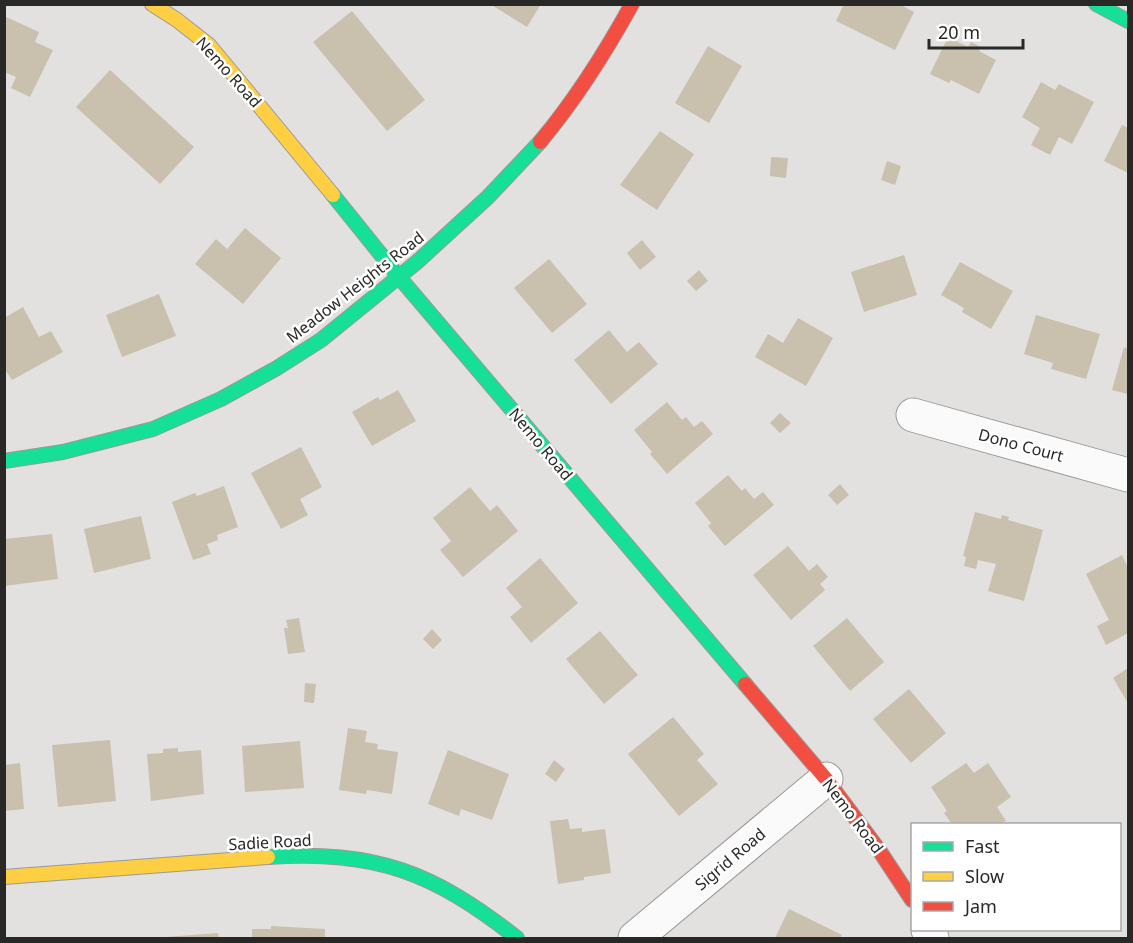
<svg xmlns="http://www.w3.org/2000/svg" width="1133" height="943" font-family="'Noto Sans',sans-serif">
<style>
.building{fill:#c9c0ad}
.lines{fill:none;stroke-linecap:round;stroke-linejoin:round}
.street-casing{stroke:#9a9998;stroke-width:35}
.fast-casing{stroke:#9a9998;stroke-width:16}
.slow-casing{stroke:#9a9998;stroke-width:16}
.jam-casing{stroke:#9a9998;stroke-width:16}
.street{stroke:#fbfafa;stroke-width:33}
.fast{stroke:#16e098;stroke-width:14}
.slow{stroke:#ffcf43;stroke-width:14}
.jam{stroke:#f24e42;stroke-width:14}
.labels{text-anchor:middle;stroke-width:5;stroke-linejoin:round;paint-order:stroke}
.street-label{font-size:16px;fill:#282827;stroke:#fff}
</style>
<rect width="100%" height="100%" fill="#e2e1e0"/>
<path class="building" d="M 490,4 L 541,4 L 527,27 Z
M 844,4 L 899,4 L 914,12 L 895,50 L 836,21 Z
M 352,11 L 425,100 L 387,131 L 313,42 Z
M 4,16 L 39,32 L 35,42 L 53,50 L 30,97 L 11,88 L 16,77 L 4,72 Z
M 948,37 L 968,47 L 971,42 L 981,47 L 979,51 L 996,60 L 979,94 L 951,80 L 949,83 L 930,74 Z
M 708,46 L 742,66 L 709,123 L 675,103 Z
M 110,70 L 194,147 L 160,184 L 76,107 Z
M 1041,82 L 1055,90 L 1059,84 L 1094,102 L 1072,144 L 1059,137 L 1050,155 L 1031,145 L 1040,128 L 1022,117 Z
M 1122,125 L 1128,128 L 1128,173 L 1104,161 Z
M 660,131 L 694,154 L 657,210 L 620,185 Z
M 771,157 L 788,158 L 786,178 L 770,176 Z
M 887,161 L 901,166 L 895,185 L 881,180 Z
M 245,228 L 281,258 L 243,304 L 195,264 L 216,239 L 227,249 Z
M 642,240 L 656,257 L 640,270 L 627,253 Z
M 904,255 L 917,295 L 864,312 L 851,272 Z
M 549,259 L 587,304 L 552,333 L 514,288 Z
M 960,262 L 1013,291 L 991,329 L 962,312 L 964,308 L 941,295 Z
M 699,270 L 708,281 L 696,291 L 687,281 Z
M 159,294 L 176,336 L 122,357 L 106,315 Z
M 23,307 L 39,337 L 51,331 L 63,352 L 12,380 L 4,368 L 4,318 Z
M 1036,315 L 1100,334 L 1086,379 L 1051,369 L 1053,363 L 1024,354 Z
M 798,318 L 833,338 L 806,386 L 755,357 L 768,334 L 783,343 Z
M 609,330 L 627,352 L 639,342 L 658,364 L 611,404 L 574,360 Z
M 1124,347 L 1128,349 L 1128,394 L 1112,390 Z
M 398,390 L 416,421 L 372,446 L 352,412 L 378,397 L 380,400 Z
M 667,402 L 682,420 L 686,417 L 694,427 L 702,421 L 713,434 L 667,474 L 650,454 L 652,452 L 634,430 Z
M 780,413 L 791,423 L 780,433 L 770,423 Z
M 301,447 L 322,487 L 300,499 L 308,515 L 281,529 L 251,473 Z
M 728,475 L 742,491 L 745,488 L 754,499 L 763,492 L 774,505 L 725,546 L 708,526 L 711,523 L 695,503 Z
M 840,484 L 849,495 L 837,505 L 828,495 Z
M 224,486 L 238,527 L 217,535 L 218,540 L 207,544 L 211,554 L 193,560 L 172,502 L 195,493 L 197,496 Z
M 470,487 L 490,511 L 497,505 L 518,531 L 463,577 L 440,550 L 451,541 L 433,518 Z
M 975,512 L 1001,519 L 1002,515 L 1009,517 L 1008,520 L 1043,530 L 1024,601 L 988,591 L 996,564 L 978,560 L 976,569 L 964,566 L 966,557 L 963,556 Z
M 141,516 L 151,559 L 94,573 L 84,529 Z
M 52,534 L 58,579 L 4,586 L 4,539 Z
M 788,546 L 809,571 L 817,564 L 828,577 L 820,584 L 825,590 L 791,620 L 753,575 Z
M 1122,555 L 1128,568 L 1128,633 L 1106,645 L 1097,626 L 1109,620 L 1086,574 Z
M 540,558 L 578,603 L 531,643 L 510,617 L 522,607 L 506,588 Z
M 299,618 L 305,652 L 288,654 L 284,628 L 288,628 L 286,620 Z
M 847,618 L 884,662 L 850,691 L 813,646 Z
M 432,629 L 442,640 L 433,649 L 423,639 Z
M 600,631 L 638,675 L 604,704 L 566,659 Z
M 1128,668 L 1128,703 L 1113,678 Z
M 305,683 L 316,684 L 314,703 L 304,702 Z
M 909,689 L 946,733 L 911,763 L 873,719 Z
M 673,717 L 704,754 L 697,760 L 718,784 L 679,816 L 628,754 Z
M 348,728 L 367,731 L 365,742 L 378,744 L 377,749 L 398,752 L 392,794 L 367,790 L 366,794 L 339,790 Z
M 110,740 L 116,801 L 58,807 L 52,745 Z
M 300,741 L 304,788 L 245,792 L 242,746 Z
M 178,748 L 178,752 L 201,750 L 204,794 L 151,801 L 147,754 L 163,753 L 163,749 Z
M 448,750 L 509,774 L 492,820 L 461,809 L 459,816 L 428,804 Z
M 554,760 L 565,769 L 556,782 L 545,774 Z
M 20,763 L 24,809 L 4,811 L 4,765 Z
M 966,763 L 974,773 L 988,763 L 1011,797 L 997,807 L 1006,821 L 1000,824 L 952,824 L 944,813 L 947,811 L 931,787 Z
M 568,819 L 570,829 L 582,828 L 582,832 L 605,829 L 611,873 L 584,877 L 584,880 L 558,884 L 550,821 Z
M 789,909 L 842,935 L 840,938 L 775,938 Z
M 271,926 L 325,929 L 325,938 L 252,938 L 252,929 L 271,929 Z
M 218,933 L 219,938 L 166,938 L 166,937 Z"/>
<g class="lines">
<g class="street-casing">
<path id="street" d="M 913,415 L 1128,475
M 928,930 L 932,938
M 635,938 L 826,779"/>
</g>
<g class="fast-casing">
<path id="fast" d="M 1096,4 L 1128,21
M 333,195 L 399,277 L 745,684
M 4,461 L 63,452 L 153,429 L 221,399 L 277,368 L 321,340 L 417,262 L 488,197 L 540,142
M 268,857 C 376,850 433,872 517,938"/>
</g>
<g class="slow-casing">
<path id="slow" d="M 152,4 L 177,20 L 209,45 L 333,195
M 4,877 L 268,857"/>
</g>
<g class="jam-casing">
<path id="jam" d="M 540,142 C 576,99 605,53 632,4
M 745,684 L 826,779 L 879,850 L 912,900"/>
</g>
<use href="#street" class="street"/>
<use href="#fast" class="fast"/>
<use href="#slow" class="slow"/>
<use href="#jam" class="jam"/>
</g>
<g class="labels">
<g class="street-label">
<text transform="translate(229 72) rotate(48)" y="6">Nemo Road</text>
<text transform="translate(355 287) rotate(-38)" y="6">Meadow Heights Road</text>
<text transform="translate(541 444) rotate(50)" y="6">Nemo Road</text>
<text transform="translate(1021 445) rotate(15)" y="6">Dono Court</text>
<text transform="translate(853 816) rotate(53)" y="6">Nemo Road</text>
<text transform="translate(270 842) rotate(-3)" y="6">Sadie Road</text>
<text transform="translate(730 859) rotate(-40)" y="6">Sigrid Road</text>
</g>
</g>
<rect width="1133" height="943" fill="none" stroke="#282827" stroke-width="12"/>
<rect x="911" y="823" width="210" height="108" fill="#ffffff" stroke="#a9a9a9" stroke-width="1.5"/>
<rect x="923" y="842" width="30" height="9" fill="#16e098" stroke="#a9a9a9" stroke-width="1.5"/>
<text x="965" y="853" font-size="18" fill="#282827">Fast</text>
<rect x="923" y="872" width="30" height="9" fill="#ffcf43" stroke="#a9a9a9" stroke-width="1.5"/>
<text x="965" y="883" font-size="18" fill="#282827">Slow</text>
<rect x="923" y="902" width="30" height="9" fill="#f24e42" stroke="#a9a9a9" stroke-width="1.5"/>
<text x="965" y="913" font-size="18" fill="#282827">Jam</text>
<path d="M929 39v9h94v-9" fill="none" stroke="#282827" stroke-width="3"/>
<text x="938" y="39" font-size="18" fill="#282827" stroke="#ffffff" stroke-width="4.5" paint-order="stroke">20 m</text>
</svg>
